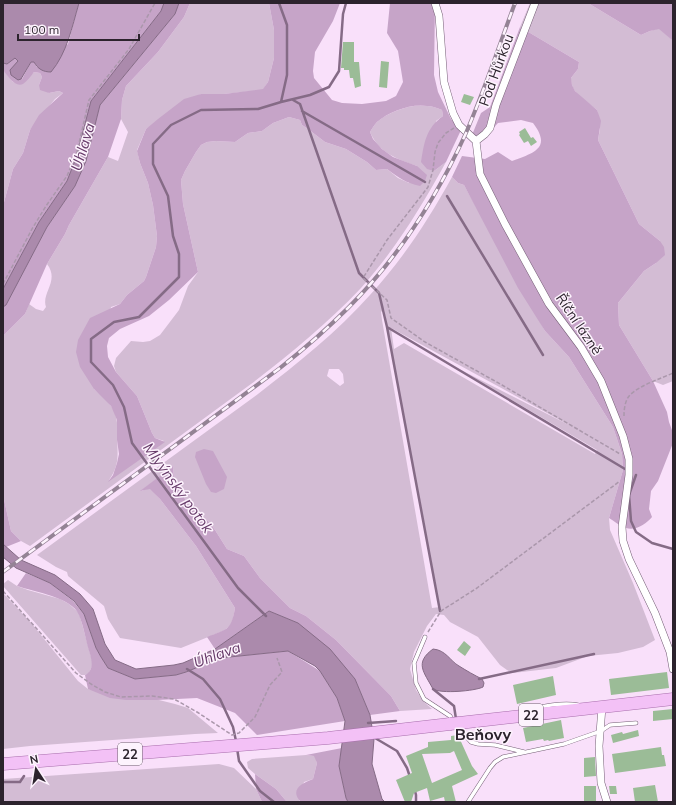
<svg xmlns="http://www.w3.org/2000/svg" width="676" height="805" font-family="Mulish,sans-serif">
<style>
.green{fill:#d3bcd4;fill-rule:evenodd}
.forest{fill:#c6a4c8}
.water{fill:#ab8aac;stroke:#856b86}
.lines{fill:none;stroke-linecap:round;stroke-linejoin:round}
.stream{stroke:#856b86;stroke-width:2.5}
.building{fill:#9bbc97;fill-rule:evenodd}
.lane-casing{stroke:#755f76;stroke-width:4.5}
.street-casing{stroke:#755f76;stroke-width:8}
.primary-casing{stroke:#a86eac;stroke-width:13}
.path{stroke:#aa97ab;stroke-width:1.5;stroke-dasharray:4 2;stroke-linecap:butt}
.lane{stroke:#fff;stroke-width:3.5}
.street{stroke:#fff;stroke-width:7}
.primary{stroke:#f3c1f6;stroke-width:12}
.rail-casing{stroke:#948395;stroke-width:4}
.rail{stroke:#fdf3fd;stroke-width:2.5;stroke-dasharray:8;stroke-linecap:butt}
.primary-bridge-casing{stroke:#a86eac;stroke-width:13;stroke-linecap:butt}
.primary-bridge{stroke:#f3c1f6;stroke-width:12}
.labels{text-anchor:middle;stroke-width:3;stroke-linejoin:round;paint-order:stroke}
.shield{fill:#fdf3fd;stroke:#6b616b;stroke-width:1}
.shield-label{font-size:13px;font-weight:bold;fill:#2c232d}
.street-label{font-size:14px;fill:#2c232d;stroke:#fdf3fd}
.water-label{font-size:15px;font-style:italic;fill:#673b6a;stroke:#fdf3fd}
.quarter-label{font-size:16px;font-weight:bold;fill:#2c232d;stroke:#fdf3fd}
</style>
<rect width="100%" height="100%" fill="#f9e0fa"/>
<path class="green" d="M 190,3 L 269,3 L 274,30 L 274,58 L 268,82 L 263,90 L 224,94 L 201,94 L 146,129 L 137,150 L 140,163 L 148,183 L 153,205 L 157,236 L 156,247 L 146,277 L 144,281 L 127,295 L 120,304 L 111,307 L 94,389 C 100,394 107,400 111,406 C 119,418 117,427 117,439 C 118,456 119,466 109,480 L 164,441 L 155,438 L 152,433 L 137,396 L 116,372 L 114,366 L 116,358 L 131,341 L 143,342 L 150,341 L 160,335 L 179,310 L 188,286 L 198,272 L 183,204 L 181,180 L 185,171 L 196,152 L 201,145 L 207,142 L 216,141 L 235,142 L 248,133 L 262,131 L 273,123 L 289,117 L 300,120 L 302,125 L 308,129 L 325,142 L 346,149 L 367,162 L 376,170 L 387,169 L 398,178 L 409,183 L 417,166 C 397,159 379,153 370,132 C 372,129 374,125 377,122 C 388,112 413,103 427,106 C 432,106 437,108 442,110 L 443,116 L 436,121 L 434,171 L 446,162 C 422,206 395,250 361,288 C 327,324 290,354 251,384 L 30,546 L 21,541 L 11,531 L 3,495 L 3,336 L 25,314 L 29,304 L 36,309 L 43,311 L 46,307 C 41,293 60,281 47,264 L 65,234 L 69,225 L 108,157 L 118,161 L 128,132 L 121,119 L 122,100 L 126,86 L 158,52 L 184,17 Z
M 530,3 L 588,3 L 641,35 L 650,31 L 659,28 L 673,41 L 673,381 L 663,385 L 653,381 L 619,325 L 618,303 L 644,271 L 656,263 L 660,241 L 639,224 L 598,140 L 600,129 L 597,110 C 590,104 574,94 572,85 C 571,82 571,80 571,78 L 578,69 L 579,62 L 520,27 Z
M 3,70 L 13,82 L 22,84 L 34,72 L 40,73 L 42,77 L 39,85 L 49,93 L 59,91 L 63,93 L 55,99 L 30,130 L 23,153 L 13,169 L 3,206 Z
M 452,177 L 458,183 L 464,185 L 545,331 L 569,357 L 613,427 L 622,454 L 623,470 L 609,518 L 610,530 L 633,583 L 655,640 L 643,647 L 618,653 L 588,656 L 556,668 L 513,673 L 507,670 L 500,665 L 478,637 L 450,622 L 444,615 L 436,614 L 427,626 L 414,652 L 410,669 L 416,690 L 423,701 L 432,709 L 400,711 L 391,696 L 336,640 L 306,616 L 290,608 L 260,578 L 244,556 L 227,549 L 215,530 L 208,521 L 187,504 L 182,492 L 174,480 L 173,466 L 141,491 L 150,488 L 160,499 L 196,546 L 235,608 L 233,619 L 230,626 L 223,631 L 181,648 L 120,638 L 108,619 L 104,606 L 68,576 L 67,572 L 56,567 L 37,555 L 258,394 C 298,363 337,332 370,295 C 403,259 429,219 452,177 ZM 384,309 L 440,607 L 432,608 L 382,320 L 381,312 ZM 391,328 L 569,425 L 459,369 L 597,450 L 595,454 L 404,343 L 394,349 ZM 329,369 L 339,369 L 343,374 L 344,383 L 340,386 L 327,376 Z
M 8,580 L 17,586 L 28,590 L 60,599 L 69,604 L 79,613 L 93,664 L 89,673 L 85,675 L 81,675 L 3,586 L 3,584 Z
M 3,593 L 32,624 L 78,681 L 88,689 L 144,700 L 159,700 L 175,704 L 188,708 L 218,733 L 195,734 L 30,746 L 3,749 Z
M 306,755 L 315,756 L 317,763 L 313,779 L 304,782 L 299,800 L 301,802 L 287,802 L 276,789 L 255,774 L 248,768 L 247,762 L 252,759 Z
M 219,764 L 234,768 L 256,789 L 262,802 L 3,802 L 3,779 Z"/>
<path class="forest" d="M 79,3 L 164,3 L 161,11 L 91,101 L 76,158 L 67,181 L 39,222 L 3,289 L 3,206 L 13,169 L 23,153 L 30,130 L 39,115 L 63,93 L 59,91 L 49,93 L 40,90 L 39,85 L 42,77 L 40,73 L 34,72 C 31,76 27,81 23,84 C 15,88 7,75 3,70 L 3,63 L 7,64 L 15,57 L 18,61 L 22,79 L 31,62 L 34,62 L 37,67 L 68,44 Z
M 179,3 L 190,3 L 184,17 L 158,52 L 126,86 L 122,100 L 121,119 L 108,157 L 69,225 L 65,234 L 47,264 L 25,314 L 3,336 L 3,307 L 6,304 L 47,227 L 75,186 L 86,161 L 100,105 L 175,14 Z
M 269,3 L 340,3 L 333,21 L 315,52 L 313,71 L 314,78 L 332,100 L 342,103 L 362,104 L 386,101 L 396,96 L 403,82 L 398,51 L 387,33 L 390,3 L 435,3 L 434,75 L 438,92 L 451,119 L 461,130 L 446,162 L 434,171 L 427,169 L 421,162 C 424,143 426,128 443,116 L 442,110 C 437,108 432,106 427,106 C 412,103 388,112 377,122 C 374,125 372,129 370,132 L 373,139 L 382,149 L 393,157 L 417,166 L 427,175 L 425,181 L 420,186 C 406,183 399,178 387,169 L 376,170 L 367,162 L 346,149 L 325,142 L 308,129 L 302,125 L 300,120 L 289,117 L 273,123 L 262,131 L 248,133 L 235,142 L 216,141 L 207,142 L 201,145 L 196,152 L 185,171 L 181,180 L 183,204 L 198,272 L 169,300 L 149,316 L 120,329 L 109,338 L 107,346 L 108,357 L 116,372 L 137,396 L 152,433 L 155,438 L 165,442 L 108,482 L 113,475 L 117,463 L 119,454 L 117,440 L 117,420 L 111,406 L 94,389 L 80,367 L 76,352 L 78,340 L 90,318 L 120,304 L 127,295 L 144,281 L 146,277 L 156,247 L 157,236 L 153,205 L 148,183 L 140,163 L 137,151 L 146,129 L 158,119 L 184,99 L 201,94 L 224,94 L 263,89 L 268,82 L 274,58 L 274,30 Z
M 588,3 L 673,3 L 673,41 L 659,29 L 650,31 L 641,35 Z
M 520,27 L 579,62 L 578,69 L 571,78 L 572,85 L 575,91 L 597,110 L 601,121 L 598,140 L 639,224 L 660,241 L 664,247 L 665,255 L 656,263 L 644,271 L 618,303 L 619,325 L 653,381 L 667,412 L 669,422 L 673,433 L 673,443 L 658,481 L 651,491 L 649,509 L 652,517 C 646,524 636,531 626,528 C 620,526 614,521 609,518 L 623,470 L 622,454 L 613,427 L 569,357 L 545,331 L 518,288 L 464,185 L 458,183 L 452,177 L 462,156 L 485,159 L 498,152 L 512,161 C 534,153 552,148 533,123 L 521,120 L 498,123 L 485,137 L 472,135 L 481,113 L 490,107 Z
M 204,449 L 213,451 L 227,477 L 224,489 L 216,493 L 211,492 L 206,484 L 195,457 L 196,452 Z
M 173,466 L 174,480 L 182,492 L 187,504 L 208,521 L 215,530 L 227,549 L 244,556 L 260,578 L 290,608 L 306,616 L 336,640 L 391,696 L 400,711 L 370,715 L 355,679 L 298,623 L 269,611 L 215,649 L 207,637 C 227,629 231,631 235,608 L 196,546 L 160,499 L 150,489 L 140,491 Z
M 3,495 L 11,531 L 21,541 L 6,547 L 3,544 Z
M 26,573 L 50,583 L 73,601 L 84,614 L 96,648 L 101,657 L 108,668 L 135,679 L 176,675 L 186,672 L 220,658 L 288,651 L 320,671 L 337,698 L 345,721 L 257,735 L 235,713 L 197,698 L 157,700 L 126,700 L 110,698 L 88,689 L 85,675 C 94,670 92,662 90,654 C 86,642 84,627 79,615 C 72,597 34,592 17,586 Z
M 342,748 L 339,766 L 346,798 L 348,802 L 301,802 C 289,790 302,783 313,779 L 317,763 L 314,756 L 306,755 Z
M 255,774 L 276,789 L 287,802 L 262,802 L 256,789 Z"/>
<path class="water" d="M 3,3 L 79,3 C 72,27 67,53 51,72 C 43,72 38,69 34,62 L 31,62 L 21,79 L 18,80 L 11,75 L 10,70 L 18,61 L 15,58 L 7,64 L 3,63 Z
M 164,3 L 179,3 L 175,14 L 100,105 L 86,161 L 75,186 L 47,227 L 6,305 L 3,307 L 3,289 L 39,222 L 67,181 L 76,158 L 91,101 L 161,11 Z
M 3,544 L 21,560 L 55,575 L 80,594 L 93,609 L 105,644 L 115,660 L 136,669 L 174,665 L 183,663 L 215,649 L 269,611 L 298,623 L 330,649 L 355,679 L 370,715 L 374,739 L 372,764 L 382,799 L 385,802 L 348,802 L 346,798 L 339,766 L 345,721 L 337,698 L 320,671 L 315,666 L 288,651 L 220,658 L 186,672 L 176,675 L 135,679 L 108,668 L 101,657 L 96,648 L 84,614 L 74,601 L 50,583 L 16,568 L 3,557 Z
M 433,649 C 446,650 450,661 459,666 C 467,671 474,675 482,679 L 484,683 L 483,687 C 475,691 441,694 433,689 C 424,672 414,663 433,649 Z"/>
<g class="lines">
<path class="stream" d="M 293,100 L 300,104 L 359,273 L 379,293 L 387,327 L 440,611
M 281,102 L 310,95 L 329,87 L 339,71 L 343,14 L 346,3
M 302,111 L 425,182
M 447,196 L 543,355
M 387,327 L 625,469
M 636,475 L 629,495 L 631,521 L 636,532 L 652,543 L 673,549
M 266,616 L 238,588 L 132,443 L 124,407 L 113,385 L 91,362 L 91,339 L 114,322 L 139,317 L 179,277 L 179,254 L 173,236 L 168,196 L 153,164 L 153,144 L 171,125 L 201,110 L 258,109 L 281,102 L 287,75 L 287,25 L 279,3
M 187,669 L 203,679 L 220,699 L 233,727 L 236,741
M 479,679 L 594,654
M 433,689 L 454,706 L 456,719
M 368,723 L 396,721
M 375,738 L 397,751 L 407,768 L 410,777
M 237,748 L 239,761 L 260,791 L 274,802
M 3,782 L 20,782 L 24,776
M 415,791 L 416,795 L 416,802"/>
</g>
<path class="building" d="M 343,42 L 354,42 L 354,62 L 359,62 L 361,86 L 355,88 L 353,78 L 350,78 L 349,70 L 344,70 L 344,68 L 341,68 Z
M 381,61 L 389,62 L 387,88 L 379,87 Z
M 464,94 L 474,97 L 470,105 L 461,102 Z
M 525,128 L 531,138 L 533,137 L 537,142 L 531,146 L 528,141 L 524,143 L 519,135 L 520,134 L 519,132 Z
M 464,641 L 471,647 L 465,656 L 457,650 Z
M 667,672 L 669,688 L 611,695 L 609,679 Z
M 553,676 L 556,695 L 517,704 L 513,685 Z
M 673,709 L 673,719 L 653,721 L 653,711 Z
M 561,720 L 564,738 L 549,741 L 548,740 L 544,741 L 543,739 L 526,742 L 523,728 Z
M 638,730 L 639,736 L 613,743 L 611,735 L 622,732 L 623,734 Z
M 458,735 L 472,766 L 478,774 L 452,786 L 456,802 L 445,802 L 444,797 L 430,801 L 427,788 L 414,793 L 411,802 L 405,802 L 396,780 L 412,773 L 406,756 L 428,747 L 428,742 L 451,740 L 451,736 ZM 454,751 L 462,770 L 432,783 L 422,754 L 450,753 Z
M 661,747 L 662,755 L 664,755 L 666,766 L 615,773 L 612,754 Z
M 595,757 L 596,776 L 584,777 L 584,758 Z
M 655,785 L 658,802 L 635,802 L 633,788 Z
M 584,786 L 596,786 L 596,802 L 584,802 Z
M 609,786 L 616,786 L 617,794 L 610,794 Z"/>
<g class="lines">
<g class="lane-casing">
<path id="lane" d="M 425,637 L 414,663 L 416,683 L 424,699 L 450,716 L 453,721
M 527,710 C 541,706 564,702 578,705
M 457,726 L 471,742 L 478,744 L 495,745 L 524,752
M 468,802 L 490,768 L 495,762 L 503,757 L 564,744 L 601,731 L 610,725 L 636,723"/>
</g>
<g class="street-casing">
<path id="street" d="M 435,3 L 439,16 L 444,82 L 453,113 L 459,125 L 476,141 L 480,174 L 505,224 L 549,304 L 581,347 L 601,381 L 623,436 L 629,459 L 629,475 L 622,527 L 623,541 L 629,559 L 655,613 L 670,652 L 673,669
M 476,141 L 485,134 L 490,128 L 496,105 L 535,3
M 602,707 L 599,746 L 601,783 L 607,802"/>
</g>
<g class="primary-casing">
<path id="primary" d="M 459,723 L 673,699
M 3,764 L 328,738 L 450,724"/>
</g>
<path class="path" d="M 454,128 L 446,133 L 438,143 L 435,152 L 433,170 L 428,187 L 387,240 L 363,278 L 387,300 L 391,318 L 425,342 L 502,385 L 620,454
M 3,284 L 32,229 L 46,206 L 67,176 L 77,152 L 89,100 L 129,49 L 155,3
M 624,416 C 624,409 625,400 630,395 C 640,385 660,379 673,373
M 3,591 L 76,673 L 91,684 L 105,692 L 121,697 L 152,696 L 174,699 L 197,712 L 232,735 L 239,733 L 255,717 L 270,685 L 282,672 L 277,658
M 428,632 L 441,611 L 477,588 L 620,481"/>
<use href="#lane" class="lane"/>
<use href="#street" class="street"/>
<use href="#primary" class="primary"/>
<g class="rail-casing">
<path id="rail" d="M 3,572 L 280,368 C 304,349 327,329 348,308 C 398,258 437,197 466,133 C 484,91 499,46 515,3"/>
</g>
<use href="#rail" class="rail"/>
<g class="primary-bridge-casing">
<path id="primary-bridge" d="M 450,724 L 459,723"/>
</g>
<use href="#primary-bridge" class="primary-bridge"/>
</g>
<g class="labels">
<g class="shield">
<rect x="519" y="704" width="24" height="22" rx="3"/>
<rect x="118" y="743" width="24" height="22" rx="3"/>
</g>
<g class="shield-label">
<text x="531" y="720">22</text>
<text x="130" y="759">22</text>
</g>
<g class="street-label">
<text transform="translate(496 70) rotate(-70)" y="5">Pod Hůrkou</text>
<text transform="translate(579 324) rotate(56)" y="5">Říční lázně</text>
</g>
<g class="water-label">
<text transform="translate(83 147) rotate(-73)" y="5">Úhlava</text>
<text transform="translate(178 488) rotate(54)" y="5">Mlyýnský potok</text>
<text transform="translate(217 655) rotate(-20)" y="5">Úhlava</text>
</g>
<g class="quarter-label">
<text x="483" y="740">Beňovy</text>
</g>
</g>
<rect width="676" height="805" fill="none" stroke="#2c232d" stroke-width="8"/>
<g transform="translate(36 769) rotate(348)" stroke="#fdf3fd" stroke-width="3" paint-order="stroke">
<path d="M0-3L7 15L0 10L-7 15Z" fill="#2c232d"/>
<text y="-6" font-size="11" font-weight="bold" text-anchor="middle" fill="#2c232d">N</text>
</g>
<path d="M18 34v6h121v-6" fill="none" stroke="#2c232d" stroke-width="2"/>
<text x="24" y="34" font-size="12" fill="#2c232d" stroke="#fdf3fd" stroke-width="3" paint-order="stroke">100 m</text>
</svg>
